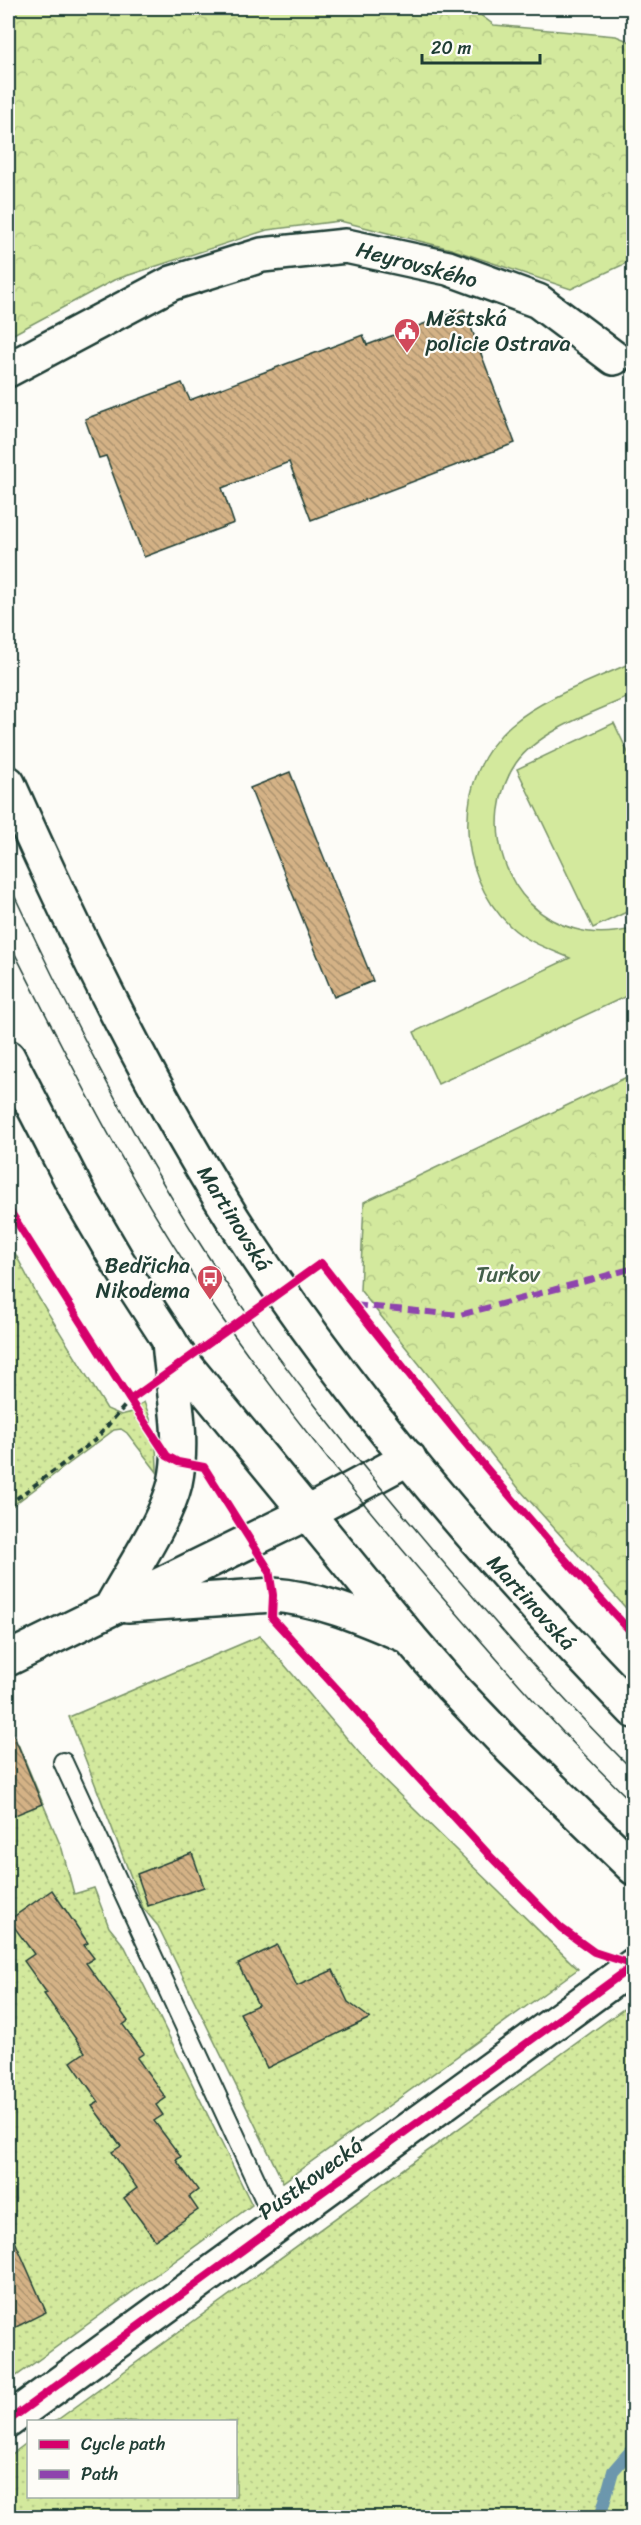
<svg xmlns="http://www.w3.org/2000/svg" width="641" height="2525" font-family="Sriracha,sans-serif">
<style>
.grass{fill:url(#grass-dots);stroke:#799368;stroke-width:1.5}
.forest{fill:url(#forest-crowns);stroke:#799368;stroke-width:1.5}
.pitch{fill:#d3e99d;stroke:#799368;stroke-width:1.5}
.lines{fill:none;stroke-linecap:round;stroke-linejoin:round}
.stream{stroke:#6c97ad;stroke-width:12}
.building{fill:url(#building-back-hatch);stroke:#1f3d34;stroke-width:1.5}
.lane-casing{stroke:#1f3d34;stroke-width:22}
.street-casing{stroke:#1f3d34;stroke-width:38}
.secondary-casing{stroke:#1f3d34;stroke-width:38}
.path{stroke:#1f3d34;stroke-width:4;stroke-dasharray:6 4.5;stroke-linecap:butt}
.lane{stroke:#fdfcf7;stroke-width:18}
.street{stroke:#fdfcf7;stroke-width:33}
.secondary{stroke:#fdfcf7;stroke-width:33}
.tram{stroke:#1f3d34;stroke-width:1.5}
.quiet{stroke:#8e44ad;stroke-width:6;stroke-dasharray:12 6;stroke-linecap:butt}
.cycleway-casing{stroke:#fdfcf7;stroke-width:11}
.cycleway{stroke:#d6006c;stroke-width:8}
.labels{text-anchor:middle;stroke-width:4.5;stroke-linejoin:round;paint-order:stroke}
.street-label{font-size:22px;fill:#1f3d34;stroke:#fdfcf7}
.poi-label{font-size:22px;fill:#1f3d34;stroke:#fdfcf7;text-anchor:start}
.park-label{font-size:22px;fill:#435f49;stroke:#fdfcf7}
</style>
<defs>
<pattern id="grass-dots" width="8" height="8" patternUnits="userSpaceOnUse" patternTransform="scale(1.5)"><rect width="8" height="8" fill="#d3e99d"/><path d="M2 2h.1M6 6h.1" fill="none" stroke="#b5c988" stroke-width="1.8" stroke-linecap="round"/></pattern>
<pattern id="forest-crowns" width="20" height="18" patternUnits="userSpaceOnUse" patternTransform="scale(1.5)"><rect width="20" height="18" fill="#d3e99d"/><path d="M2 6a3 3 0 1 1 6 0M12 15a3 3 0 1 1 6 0" fill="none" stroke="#b5c988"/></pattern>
<pattern id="building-back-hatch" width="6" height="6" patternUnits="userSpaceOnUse" patternTransform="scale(1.5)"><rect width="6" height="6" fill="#d4b286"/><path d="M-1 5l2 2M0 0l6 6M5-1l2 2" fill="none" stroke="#ab926e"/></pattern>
</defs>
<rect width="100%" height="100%" fill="#fdfcf7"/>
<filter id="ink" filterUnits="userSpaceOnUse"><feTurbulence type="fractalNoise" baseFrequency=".0167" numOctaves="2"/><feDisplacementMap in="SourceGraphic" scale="12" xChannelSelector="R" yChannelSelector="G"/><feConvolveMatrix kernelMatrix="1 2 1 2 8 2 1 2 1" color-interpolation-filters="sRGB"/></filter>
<g filter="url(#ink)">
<path class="grass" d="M 8,1240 L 37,1295 L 107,1409 L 121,1415 L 136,1411 L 139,1405 L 144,1402 C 154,1426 157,1446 157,1472 L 127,1433 L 121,1429 L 114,1430 L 8,1509 Z
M 260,1636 L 373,1769 L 578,1969 L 283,2182 L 158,1926 L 143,1908 L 69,1717 Z
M 18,1744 L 62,1849 L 74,1894 L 94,1888 L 109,1927 L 125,1947 L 252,2205 L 8,2382 L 8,1748 Z
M 633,2002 L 633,2517 L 8,2517 L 8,2457 L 28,2442 L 28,2496 L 236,2496 L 236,2422 L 56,2421 Z"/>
<path class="forest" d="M 8,8 L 471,8 L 494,25 L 616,36 L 633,43 L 633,260 L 571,289 L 451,249 L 340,221 L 267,230 L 114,280 L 8,337 Z
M 633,1074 L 633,1616 L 520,1490 L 360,1290 L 364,1202 Z"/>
<path class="pitch" d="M 633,662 L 633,695 C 598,711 539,730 516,763 C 477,821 504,911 575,929 C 594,935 614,933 633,929 L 633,993 L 438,1084 L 414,1032 L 570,958 C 549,949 527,942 510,926 C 454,872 453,776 511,725 C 542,698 596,679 633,662 Z
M 614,723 L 633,763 L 633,909 L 593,928 L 517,769 Z"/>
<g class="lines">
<path class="stream" d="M 600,2518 L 613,2471 L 634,2447"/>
</g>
<path class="building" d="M 464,309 L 515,443 L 311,520 L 289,462 L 222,488 L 234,523 L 144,557 L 106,456 L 99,458 L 85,419 L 182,383 L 190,400 L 363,335 L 367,345 Z
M 290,772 L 373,981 L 334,997 L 250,788 Z
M 8,1721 L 42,1804 L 8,1818 Z
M 192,1853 L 204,1887 L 148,1906 L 137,1874 Z
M 52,1890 L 88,1943 L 84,1945 L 94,1958 L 86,1963 L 128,2021 L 123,2025 L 144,2053 L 137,2058 L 166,2098 L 156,2105 L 163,2115 L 154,2121 L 181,2157 L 176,2160 L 198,2190 L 189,2197 L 198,2210 L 155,2240 L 124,2198 L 137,2188 L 112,2152 L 121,2146 L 92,2106 L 99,2102 L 71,2062 L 85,2052 L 44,1994 L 47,1993 L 24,1961 L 34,1954 L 9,1920 Z
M 277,1945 L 297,1986 L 333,1970 L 348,2002 L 370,2018 L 267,2068 L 240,2013 L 258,2005 L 238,1964 Z
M 8,2225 L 46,2312 L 8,2331 Z"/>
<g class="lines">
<g class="lane-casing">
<path id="lane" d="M 63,1762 L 276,2224"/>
</g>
<g class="street-casing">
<path id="street" d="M 8,370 L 172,283 L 262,255 L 346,246 L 448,268 L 538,301 L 614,358
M 128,1605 L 273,1595 C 320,1598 366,1619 409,1637
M 112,1606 C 130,1573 167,1518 175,1483 C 185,1436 172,1387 169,1340
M 8,1659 L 307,1513 L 409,1458
M 8,2421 L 634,1965"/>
</g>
<g class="secondary-casing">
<path id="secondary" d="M 8,783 C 78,940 155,1099 249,1244 C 360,1412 494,1567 634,1711
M 8,1057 L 80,1197 L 118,1262 L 183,1362 L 409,1637 L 452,1687 L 510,1748 L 634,1868"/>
</g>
<path class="path" d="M 213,1481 L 232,1510
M 8,1505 L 95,1440 L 130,1400 L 138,1411
M 288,1635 L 490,1856 L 561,1928 L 591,1950"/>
<use href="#lane" class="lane"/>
<use href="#street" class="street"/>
<use href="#secondary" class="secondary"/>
<path class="tram" d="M 8,882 C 67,1008 129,1133 204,1250 C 274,1358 355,1458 438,1556 C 501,1630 565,1703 634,1771
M 8,940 C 70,1063 132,1187 210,1301 C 285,1410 368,1511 454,1610 C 512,1677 570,1743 634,1804"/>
<path class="quiet" d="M 354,1305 L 460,1315 L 634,1268"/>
<g class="cycleway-casing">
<path id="cycleway" d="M 8,1208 L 130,1400 L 321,1263 C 421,1391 523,1517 634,1635
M 130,1400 L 167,1456 L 178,1462 L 204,1467 L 269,1570 L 273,1595 L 272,1618 L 490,1856 L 561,1928 L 594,1952 L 634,1965
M 8,2421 L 634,1965"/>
</g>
<use href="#cycleway" class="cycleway"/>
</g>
</g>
<defs>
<g id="civic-pin" transform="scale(1.35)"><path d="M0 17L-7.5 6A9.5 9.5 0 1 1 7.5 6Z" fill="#d1495b" stroke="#fdfcf7"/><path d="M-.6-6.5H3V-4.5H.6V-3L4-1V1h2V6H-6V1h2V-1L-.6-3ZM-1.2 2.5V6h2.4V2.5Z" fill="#fff"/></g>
<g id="bus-pin" transform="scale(1.35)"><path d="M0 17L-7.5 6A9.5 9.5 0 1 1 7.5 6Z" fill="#d1495b" stroke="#fdfcf7"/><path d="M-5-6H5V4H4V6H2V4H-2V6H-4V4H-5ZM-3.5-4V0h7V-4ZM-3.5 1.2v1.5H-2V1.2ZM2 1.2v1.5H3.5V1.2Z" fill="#fff"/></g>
</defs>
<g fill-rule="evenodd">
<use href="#civic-pin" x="407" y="331"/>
<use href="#bus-pin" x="210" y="1278"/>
</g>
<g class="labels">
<g class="street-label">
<text transform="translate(417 264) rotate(15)" y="8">Heyrovského</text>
<text transform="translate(235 1218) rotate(58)" y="8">Martinovská</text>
<text transform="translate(532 1602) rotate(48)" y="8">Martinovská</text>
<text transform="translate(310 2178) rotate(-36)" y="8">Pustkovecká</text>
</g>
<g class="poi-label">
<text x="426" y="326">Městská<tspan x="426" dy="25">policie Ostrava</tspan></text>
<text x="190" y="1273" text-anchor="end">Bedřicha<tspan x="190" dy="25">Nikodema</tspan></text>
</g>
<g class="park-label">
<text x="508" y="1282">Turkov</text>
</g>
</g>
<rect width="641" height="2525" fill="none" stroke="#fdfcf7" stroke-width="30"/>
<rect x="15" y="15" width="611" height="2495" fill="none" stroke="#1f3d34" stroke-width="2" filter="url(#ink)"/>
<rect x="27" y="2420" width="210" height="78" fill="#fdfcf7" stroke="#a4b0a9" stroke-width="1.5"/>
<rect x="39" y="2440" width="30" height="9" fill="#d6006c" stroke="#a4b0a9" stroke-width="1.5"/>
<text x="81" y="2450" font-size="18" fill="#1f3d34">Cycle path</text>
<rect x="39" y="2470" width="30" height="9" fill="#8e44ad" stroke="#a4b0a9" stroke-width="1.5"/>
<text x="81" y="2480" font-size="18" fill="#1f3d34">Path</text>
<path d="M422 54v9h118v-9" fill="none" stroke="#1f3d34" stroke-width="3"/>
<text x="431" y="54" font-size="18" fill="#1f3d34" stroke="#fdfcf7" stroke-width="4.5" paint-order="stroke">20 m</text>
</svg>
